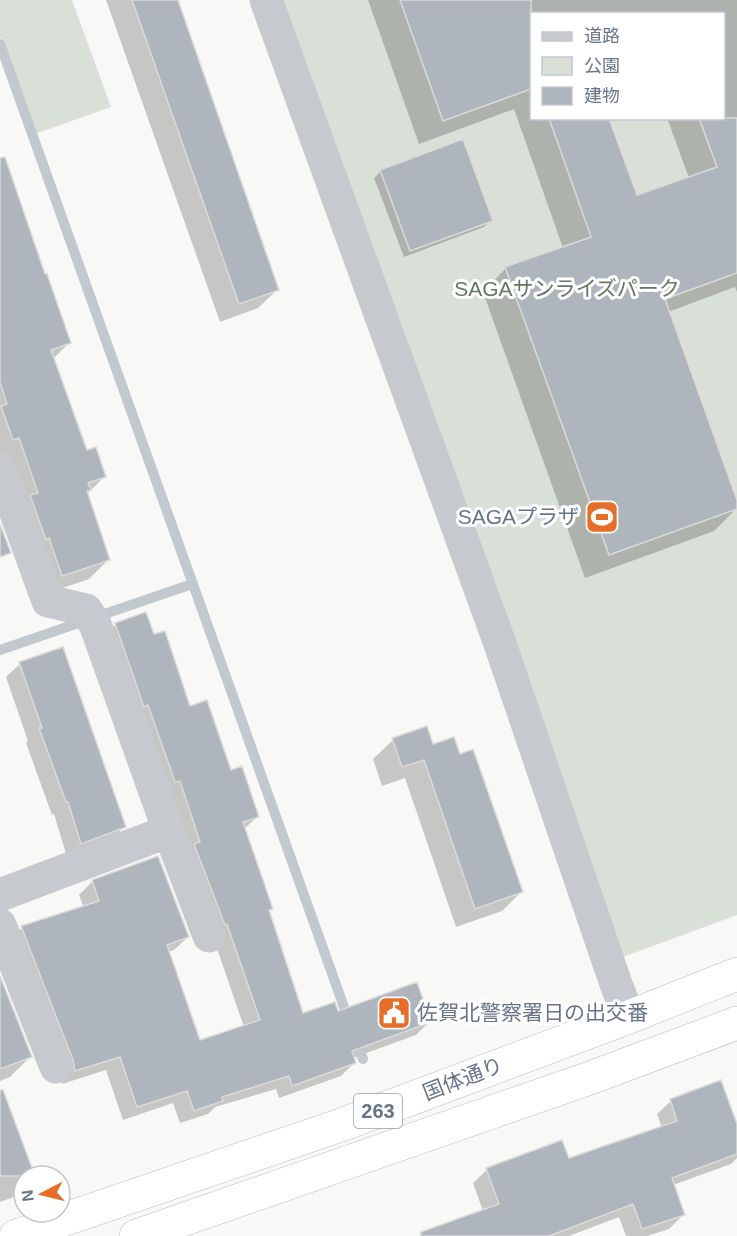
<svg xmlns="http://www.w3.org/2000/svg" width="737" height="1236" font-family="Arial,'Noto Sans JP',sans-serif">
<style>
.green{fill:#d9e0d7;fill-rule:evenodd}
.shadow{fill:#0003;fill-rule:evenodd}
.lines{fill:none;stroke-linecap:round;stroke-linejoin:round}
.stream{stroke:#c1c9cf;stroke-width:10}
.building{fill:#afb5bc;stroke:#dadad8;stroke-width:1.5}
.trunk-casing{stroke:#b9bbbf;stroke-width:34}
.minor{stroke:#c6c9cd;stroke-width:33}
.trunk{stroke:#fff;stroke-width:33}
.labels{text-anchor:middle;stroke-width:6;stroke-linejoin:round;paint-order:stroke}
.shield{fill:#fff;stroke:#959eab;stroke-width:1.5}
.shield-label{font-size:20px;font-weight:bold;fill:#677487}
.park-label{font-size:21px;fill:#637962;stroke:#fff}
.poi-label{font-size:21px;fill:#677487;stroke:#fff;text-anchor:end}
.street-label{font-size:21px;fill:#677487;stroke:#fff}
</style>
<rect width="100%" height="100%" fill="#f8f8f6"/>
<path class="green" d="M 0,0 L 72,0 L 111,107 L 35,134 L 0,36 Z
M 282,0 L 737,0 L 737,915 L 623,957 ZM 532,14 L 724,14 L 724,118 L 532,118 Z"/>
<path class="shadow" d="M 106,0 L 176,0 L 278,289 L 258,308 L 220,322 Z
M 368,0 L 737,0 L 737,292 L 735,287 L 668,312 L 737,505 L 737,508 L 714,531 L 585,578 L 483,292 L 506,268 L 563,248 L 514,109 L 419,144 ZM 532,14 L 724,14 L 724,118 L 667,118 L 689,178 L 636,197 L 608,118 L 532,118 Z
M 381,171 L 491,220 L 484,227 L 404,257 L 374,178 Z
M 0,197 L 69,343 L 53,359 L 86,452 L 104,477 L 86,495 L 109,559 L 89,579 L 42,595 L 0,488 Z
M 145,614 L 153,636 L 189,707 L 257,817 L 244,829 L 272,908 L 268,912 L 302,1015 L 337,1013 L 429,1022 L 416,1035 L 353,1058 L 354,1063 L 341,1076 L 279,1098 L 276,1089 L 215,1107 L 208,1114 L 180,1123 L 173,1103 L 123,1120 L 106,1070 L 62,1084 L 60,1074 L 8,941 L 22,928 L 84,908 L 79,895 L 93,881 L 188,937 L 174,950 L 168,952 L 199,1042 L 244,1027 L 213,937 L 102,638 L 115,625 Z
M 20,664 L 124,827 L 110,841 L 67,857 L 54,814 L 52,815 L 26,743 L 28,741 L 6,677 Z
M 426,728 L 432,746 L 459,756 L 521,892 L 502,911 L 456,927 L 405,778 L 382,786 L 373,759 L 393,740 Z
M 0,982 L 30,1057 L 10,1077 L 0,1081 Z
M 720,1082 L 737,1129 L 737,1158 L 731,1164 L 673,1185 L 683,1215 L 669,1229 L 647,1236 L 626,1236 L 619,1217 L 569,1236 L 422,1236 L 483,1211 L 473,1183 L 487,1170 L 568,1160 L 662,1128 L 657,1114 L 671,1101 Z
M 0,1138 L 34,1176 L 24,1176 L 24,1191 L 22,1194 L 0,1202 Z"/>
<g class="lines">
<path class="stream" d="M 0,44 L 349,1021
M 0,650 L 192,584
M 354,1036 L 363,1059"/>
</g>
<path class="building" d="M 132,0 L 178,0 L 279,290 L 239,304 Z
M 400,0 L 531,0 L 531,89 L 443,121 Z
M 549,118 L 609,118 L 637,195 L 717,167 L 699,118 L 737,118 L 737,273 L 665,299 L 737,500 L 737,509 L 609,555 L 505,267 L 591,237 Z
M 463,139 L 493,221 L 410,251 L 380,170 Z
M 5,157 L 45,274 L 47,274 L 71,343 L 51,350 L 87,450 L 96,447 L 106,477 L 88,483 L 91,490 L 87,491 L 110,560 L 62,576 L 49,538 L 46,540 L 30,495 L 38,493 L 19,438 L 13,440 L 1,406 L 7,404 L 0,382 L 0,158 Z
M 0,524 L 11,553 L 0,557 Z
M 146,612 L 154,634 L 165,631 L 190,706 L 207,700 L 231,770 L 242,766 L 259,817 L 243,822 L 273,909 L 269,910 L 303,1013 L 335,1002 L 338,1011 L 417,982 L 431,1022 L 352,1051 L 356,1063 L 292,1086 L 289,1076 L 222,1097 L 223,1101 L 194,1111 L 187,1091 L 137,1107 L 120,1057 L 75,1071 L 73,1060 L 21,926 L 99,901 L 92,880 L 158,856 L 189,937 L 167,945 L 200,1040 L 260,1020 L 227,924 L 225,925 L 194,844 L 200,842 L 180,781 L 175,782 L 148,705 L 144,707 L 115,623 Z
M 63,647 L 126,827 L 81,844 L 68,802 L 66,802 L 39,728 L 42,728 L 19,662 Z
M 427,726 L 433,744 L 454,737 L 460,754 L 473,749 L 523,892 L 475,909 L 424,760 L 402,767 L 392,738 Z
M 0,976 L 32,1057 L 0,1069 Z
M 721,1080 L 737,1124 L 737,1154 L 672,1178 L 685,1215 L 642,1229 L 633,1204 L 549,1236 L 421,1236 L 421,1232 L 499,1204 L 486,1168 L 562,1140 L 569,1158 L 677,1121 L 670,1099 Z
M 0,1090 L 3,1090 L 35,1176 L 0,1176 Z"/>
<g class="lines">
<g class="trunk-casing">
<path id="trunk" d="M 16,1236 L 341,1125 L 629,1017 L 737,974
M 136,1236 L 590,1078 L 737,1023"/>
</g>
<path class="minor" d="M 266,0 L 499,641 L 616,984 L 629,1017
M 0,469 L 48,601 L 86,610 L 95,624 L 169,831 L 0,895
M 169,831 L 209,936
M 0,925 L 56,1067"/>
<use href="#trunk" class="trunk"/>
</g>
<defs>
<g id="stadium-square" transform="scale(1.725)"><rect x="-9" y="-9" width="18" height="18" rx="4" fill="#e76e28" stroke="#fff"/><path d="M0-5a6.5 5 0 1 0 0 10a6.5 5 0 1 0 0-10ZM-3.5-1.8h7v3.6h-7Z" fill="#fff"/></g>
<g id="civic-square" transform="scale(1.725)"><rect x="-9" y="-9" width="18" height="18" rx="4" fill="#e76e28" stroke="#fff"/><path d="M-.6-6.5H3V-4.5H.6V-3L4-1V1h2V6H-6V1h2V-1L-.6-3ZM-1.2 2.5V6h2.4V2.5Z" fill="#fff"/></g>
</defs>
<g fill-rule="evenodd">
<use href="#stadium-square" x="602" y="517"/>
<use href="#civic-square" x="394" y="1013"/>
</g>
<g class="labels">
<rect class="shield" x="354" y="1094" width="48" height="34" rx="4.5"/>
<g class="shield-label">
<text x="378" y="1118">263</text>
</g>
<g class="park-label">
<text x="567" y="296">SAGAサンライズパーク</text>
</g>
<g class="poi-label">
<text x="579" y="524">SAGAプラザ</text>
<text x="417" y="1020" text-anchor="start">佐賀北警察署日の出交番</text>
</g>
<g class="street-label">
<text transform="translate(463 1079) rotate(-21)" y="7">国体通り</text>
</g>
</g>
<rect x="530" y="12" width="195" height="108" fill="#ffffff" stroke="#c2c7cf" stroke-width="1.5"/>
<rect x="542" y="32" width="30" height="9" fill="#c6c9cd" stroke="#c2c7cf" stroke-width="1.5"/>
<text x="584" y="42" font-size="18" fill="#677487">道路</text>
<rect x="542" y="57" width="30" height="18" fill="#d9e0d7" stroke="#c2c7cf" stroke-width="1.5"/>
<text x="584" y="72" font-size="18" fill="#677487">公園</text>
<rect x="542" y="87" width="30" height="18" fill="#afb5bc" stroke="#c2c7cf" stroke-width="1.5"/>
<text x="584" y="102" font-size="18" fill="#677487">建物</text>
<g transform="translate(42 1194) rotate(263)"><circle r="28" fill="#ffffff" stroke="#c2c7cf" stroke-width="1.5"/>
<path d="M0-4.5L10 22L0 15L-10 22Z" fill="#e76e28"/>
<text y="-9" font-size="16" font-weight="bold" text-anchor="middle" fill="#677487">N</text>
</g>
</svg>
